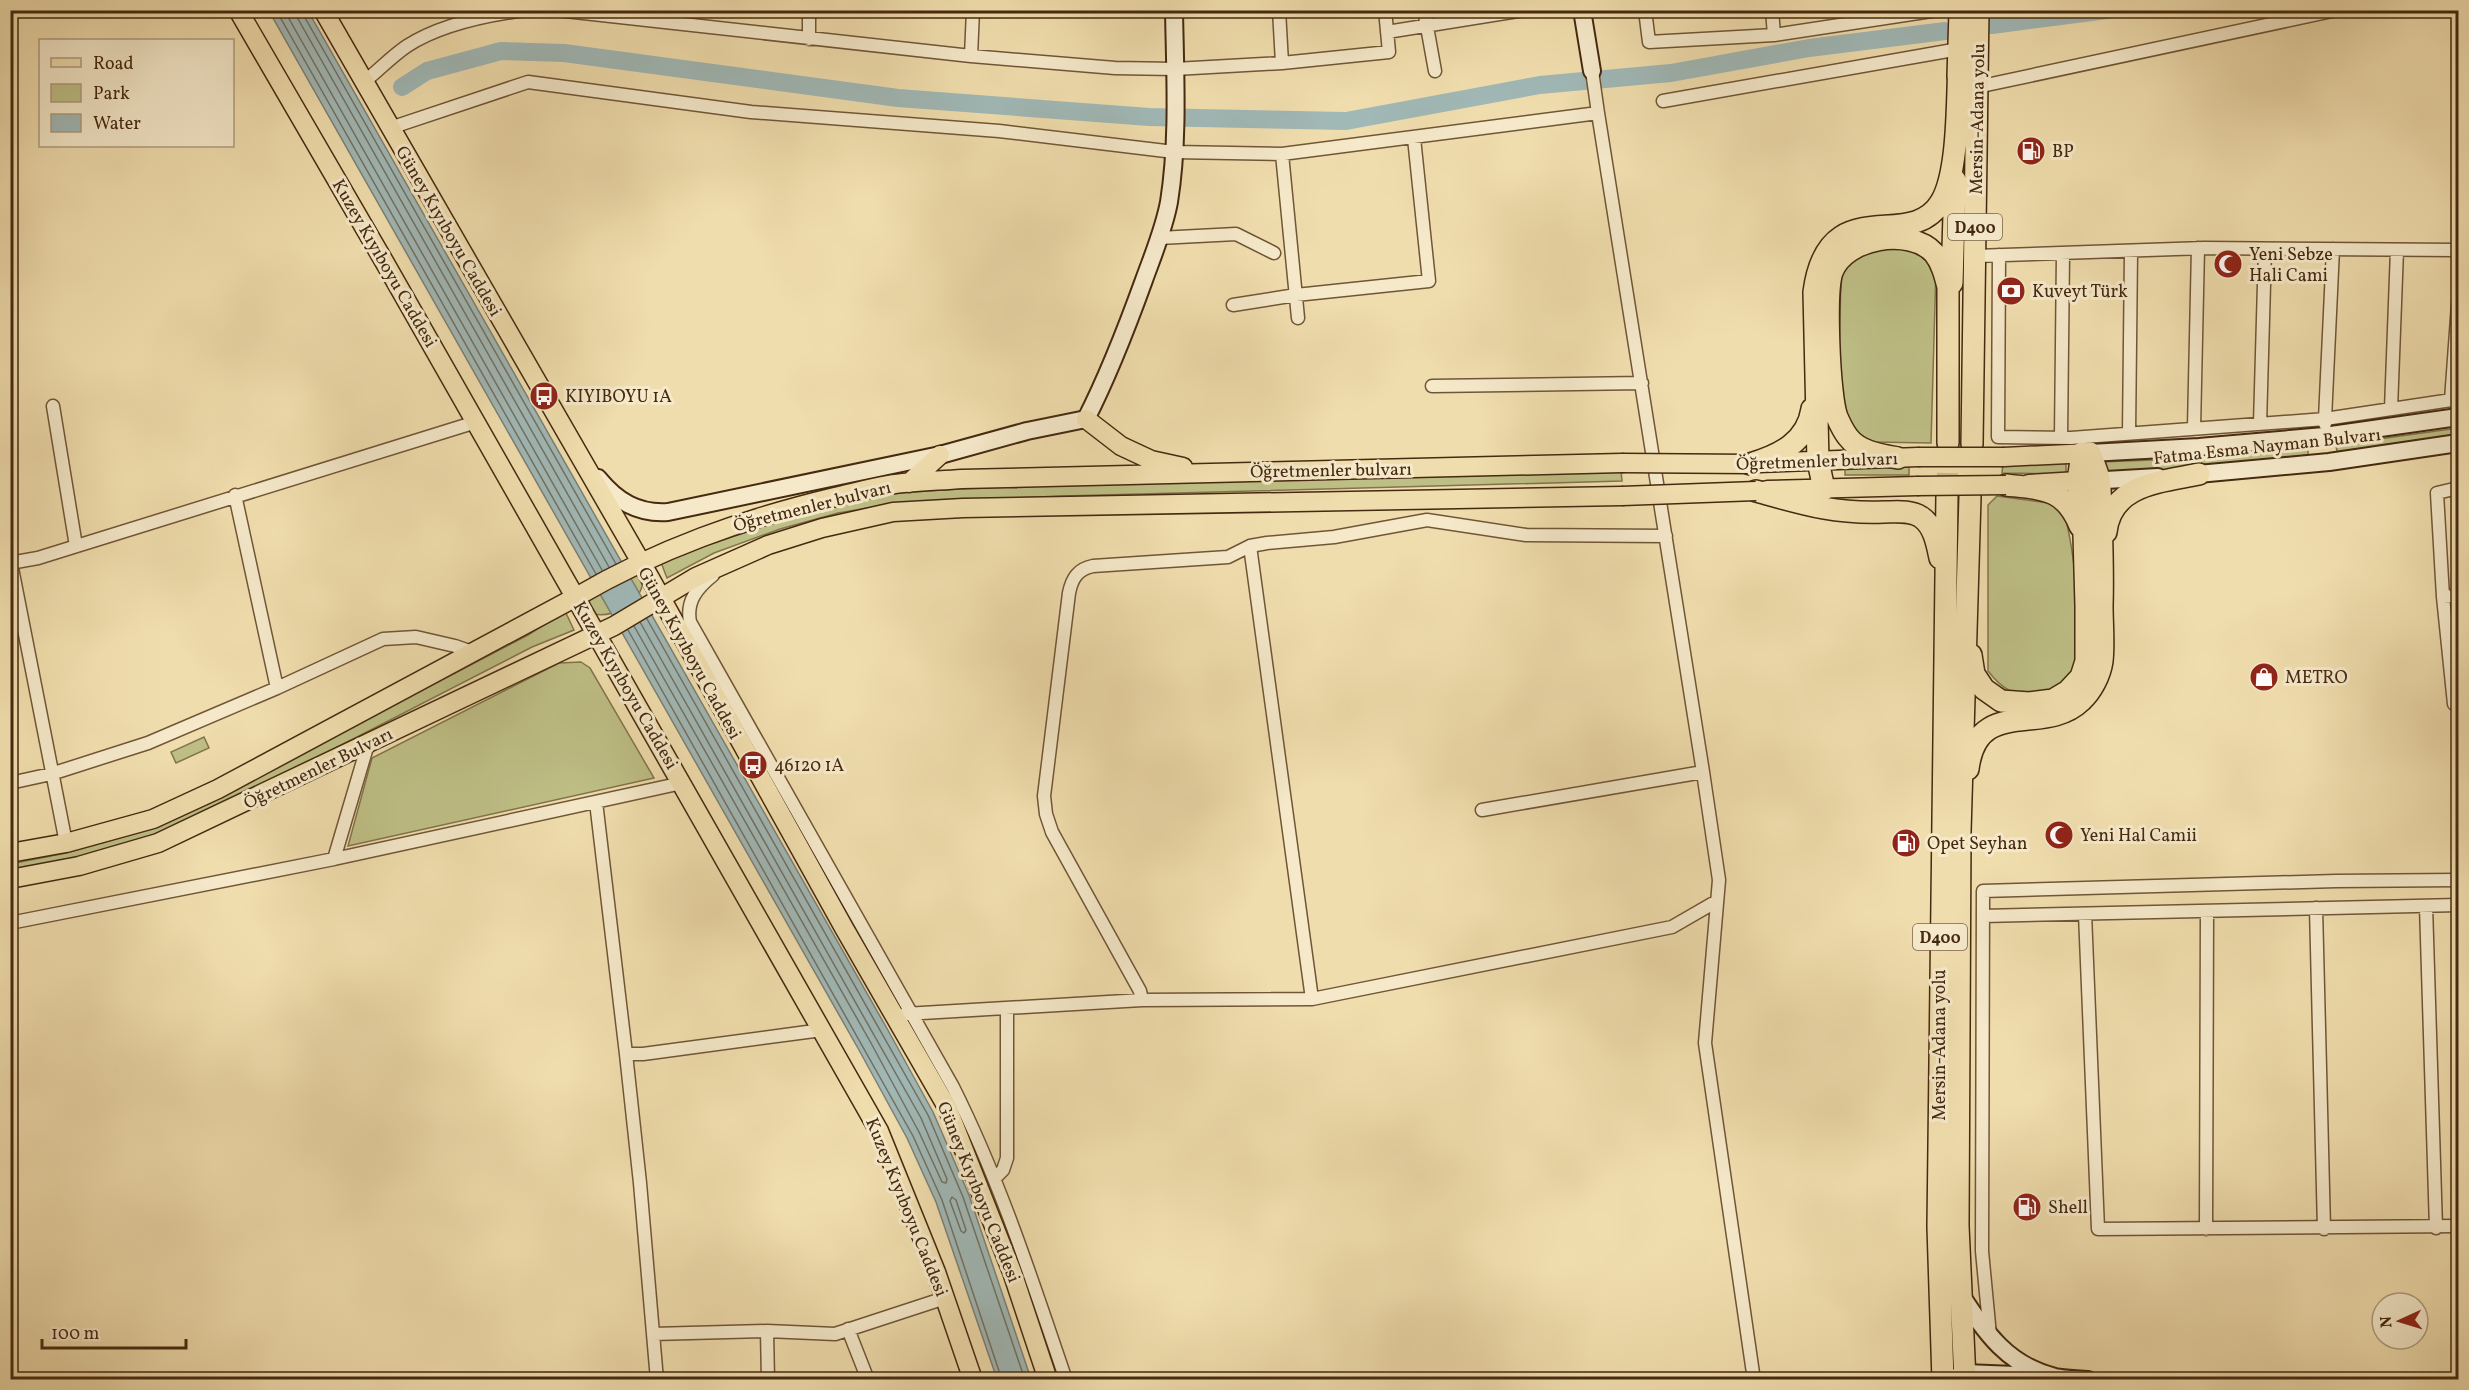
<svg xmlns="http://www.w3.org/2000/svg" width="2469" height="1390" font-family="Vollkorn,serif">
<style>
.green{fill:#bebf86;stroke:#82744b;stroke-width:1.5}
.water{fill:#a0b8b6;stroke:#7c7f74;stroke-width:1.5}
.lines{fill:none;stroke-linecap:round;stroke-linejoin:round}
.shore{stroke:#727063;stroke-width:1.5}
.river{stroke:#a0b8b6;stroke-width:18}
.highway-tunnel{stroke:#ceb98e;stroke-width:21;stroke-dasharray:21 10;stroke-linecap:butt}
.street-casing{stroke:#705637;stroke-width:15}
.secondary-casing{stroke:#452910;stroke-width:20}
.primary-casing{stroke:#452910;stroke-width:21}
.highway-casing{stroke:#452910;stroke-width:24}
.street{stroke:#f5e9ca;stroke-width:12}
.secondary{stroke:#f5e9ca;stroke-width:16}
.primary{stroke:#f0ddad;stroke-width:18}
.highway{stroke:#f0ddad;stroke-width:21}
.primary-bridge-casing{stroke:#452910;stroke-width:21;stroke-linecap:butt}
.primary-bridge{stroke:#f0ddad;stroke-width:18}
.labels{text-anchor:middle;stroke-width:6;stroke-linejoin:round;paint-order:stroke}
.shield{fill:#f5e9ca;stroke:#7a6348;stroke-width:1.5}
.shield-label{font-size:16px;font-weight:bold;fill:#452910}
.street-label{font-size:18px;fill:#452910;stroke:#f5e9ca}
.poi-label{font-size:18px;fill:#452910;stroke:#f5e9ca;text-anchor:start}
</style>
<rect width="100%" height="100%" fill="#f0ddad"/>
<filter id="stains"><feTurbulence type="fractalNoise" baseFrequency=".00333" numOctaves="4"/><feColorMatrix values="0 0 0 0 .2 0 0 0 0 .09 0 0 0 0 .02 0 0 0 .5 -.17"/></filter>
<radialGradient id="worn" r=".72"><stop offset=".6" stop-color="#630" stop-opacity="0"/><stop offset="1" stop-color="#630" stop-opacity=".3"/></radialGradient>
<path class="green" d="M 1897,245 L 1923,250 L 1936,269 L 1931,443 L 1872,442 L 1854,431 L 1843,410 L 1839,364 L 1841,274 L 1853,259 L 1869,250 Z
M 2458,428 L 2458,436 L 2337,452 L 2336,445 Z
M 2308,448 L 2308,455 L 2176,469 L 2101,473 L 2101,462 L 2177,459 Z
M 2003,462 L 2066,462 L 2066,474 L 2002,473 Z
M 1909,464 L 1909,475 L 1845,475 L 1845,465 Z
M 1621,471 L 1622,481 L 1063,496 L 897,503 L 838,513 L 780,529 L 714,553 L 667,578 L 660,560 L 709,541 L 838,504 L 897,493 L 958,489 L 1065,485 Z
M 1997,496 L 2049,503 L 2064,512 C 2073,544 2090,655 2068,680 C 2061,689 2045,695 2035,695 C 2011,694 2003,690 1988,671 L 1988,505 Z
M 631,574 L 638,576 L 643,581 C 641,603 613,618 593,614 C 576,594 618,580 631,574 Z
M 565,611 L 574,630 L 532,647 L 211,812 L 167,832 L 123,847 L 11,874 L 10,864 L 66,853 L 119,838 L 208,802 L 528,635 Z
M 581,662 L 590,668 L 654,778 L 348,846 L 372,758 L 559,663 Z
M 204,737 L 209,748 L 176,763 L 171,752 Z"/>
<path class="water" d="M 269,11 L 308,11 L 889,1032 L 933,1112 L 969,1195 L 1031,1379 L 997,1379 L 936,1202 L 907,1138 L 859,1050 Z"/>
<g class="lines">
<path class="shore" d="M 276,10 L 596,574
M 284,10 L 602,570
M 296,10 L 298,19 L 609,567
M 303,10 L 304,16 L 616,564
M 647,619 L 928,1115 L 963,1197 L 1025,1380
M 634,626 L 871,1043 L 919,1132 L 942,1182 L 946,1183 L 947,1179 L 921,1118 L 640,622
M 628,630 L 913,1136 L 942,1200 L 1002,1380
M 952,1197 L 956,1200 L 966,1230 L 964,1233 L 961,1231 L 950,1201 Z"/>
<path class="river" d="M 1992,25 L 2107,10
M 402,87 L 427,71 L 501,51 L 564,53 L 898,98 L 1149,117 L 1346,121 L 1540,85 L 1671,73 L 1809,48 L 1945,31"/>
<path class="highway-tunnel" d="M 1947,494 L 1948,443
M 1970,497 L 1972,444"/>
<g class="street-casing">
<path id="street" d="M 556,10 L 971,56 L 1115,68 L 1175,69 L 1282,63 L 1389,52 L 1385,10
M 809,10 L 809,39
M 1279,10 L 1282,63
M 1424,10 L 1435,71
M 1645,10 L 1649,42 L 1774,35 L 1938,10
M 1772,10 L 1774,35
M 1387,32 L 1524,10
M 971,56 L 973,10
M 364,82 C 378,71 392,56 407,46 C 441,24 487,15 526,10
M 1977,87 L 2337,10
M 1663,101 L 1959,49
M 390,128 L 528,82 L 751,112 L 999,131 L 1174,152 L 1282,154 L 1598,113 L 1592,71
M 1282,154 L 1298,318
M 1159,238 L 1236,234 L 1274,253
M 1999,255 L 1998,437 L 2071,438 L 2325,419 L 2333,249
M 1975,256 L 2204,248 L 2458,250
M 1233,305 L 1296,295 L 1429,281 L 1414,138
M 1432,386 L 1642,383
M 2451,400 L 2458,304
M 53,406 L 76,546
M 2391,409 L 2397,250
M 2260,424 L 2265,249
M 2325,424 L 2325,419 L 2458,399
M 2194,428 L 2198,248
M 2129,433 L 2131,251
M 2061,438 L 2063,253
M 2458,488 L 2437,493 L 2443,597 L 2454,704 L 2458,704
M 235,495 L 277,688
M 1250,546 L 1312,999
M 10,563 L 38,558 L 476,422
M 11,563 L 66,843
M 713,575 C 697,588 686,601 690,622 L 953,1087 C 1000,1181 1032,1280 1066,1380
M 2443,597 L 2458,596
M 1703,772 L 1719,880 L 1705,1043 L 1754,1380
M 10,783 L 51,774 L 148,743 L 277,688 L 383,639 L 416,637 L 455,646 L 472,652
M 596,802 L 626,1054 L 643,1054 L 822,1030
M 1482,810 L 1703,772 L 1598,113
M 334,859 L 682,783
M 2426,906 L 2436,1228
M 2316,908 L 2324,1229
M 2085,914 L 2098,1229 L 2458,1226
M 1983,916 L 2458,905
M 10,923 L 334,859 L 368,744
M 1142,1000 L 1140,991 L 1052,832 L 1046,814 L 1044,796 L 1069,593 C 1072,578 1078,569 1093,566 L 1228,557 L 1250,546 L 1267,543 L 1334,537 L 1427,520 L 1526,535 L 1666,536
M 905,1014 L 1142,1000 L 1312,999 L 1672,927 L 1717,901
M 626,1054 L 640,1183 L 657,1380
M 995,1178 L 1003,1170 L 1007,1158 L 1007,1008
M 2206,1229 L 2207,911
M 848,1329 L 868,1380
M 767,1331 L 768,1380
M 653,1334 L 767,1331 L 835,1334 L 945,1298
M 1990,1335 L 1982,1251 L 1983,891 L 2336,881 L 2458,880"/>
</g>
<g class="secondary-casing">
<path id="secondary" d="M 1582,10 L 1592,71
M 2090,453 L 2199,447 L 2324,436 L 2458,417
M 2187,475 L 2329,462 L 2458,443
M 598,478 C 617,501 637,514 668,512 L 940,455 L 1027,431 L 1086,419 C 1109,374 1127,327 1144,280 C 1153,255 1164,229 1169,202 C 1179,139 1175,73 1174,10
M 2088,481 L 2158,477
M 1961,1295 C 1986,1333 2007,1365 2055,1377 C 2065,1379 2077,1379 2088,1380
M 1950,1380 L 1965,1373 L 2042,1376"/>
</g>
<g class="primary-casing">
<path id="primary" d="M 238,10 L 385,263 L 879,1131 L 936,1272 L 973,1380
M 323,10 L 650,578 L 844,928 L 947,1107 L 1012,1272 L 1048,1380
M 1086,419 L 1121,446 L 1151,460 L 1183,467
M 2004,457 L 2090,453
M 1758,463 L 1918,457
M 909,483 L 940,455
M 2029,484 L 2078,481
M 1767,490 L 1917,486
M 10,853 L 66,843 L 153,819 L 218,789 L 576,597 C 658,549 743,519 835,497 C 853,493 871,488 889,485 C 913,481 938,481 962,479 L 1622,463
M 10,879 L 79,866 L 158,843 L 614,626 L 696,577 L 768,545 L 822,528 L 893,512 L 963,508 L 1622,496"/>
</g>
<g class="highway-casing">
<path id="highway" d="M 1958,77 L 1960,10
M 1952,283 L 1955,180
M 1972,444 L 1978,10
M 1898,458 C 1881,455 1859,452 1848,437 C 1844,432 1840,424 1837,417 C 1829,397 1825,293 1832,272 C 1845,237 1910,227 1934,253 C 1942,263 1945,275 1948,287 L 1948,443
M 1750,464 C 1780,455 1807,442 1812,409
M 2006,485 C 2043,489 2065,488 2080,526
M 1824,489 L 1818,461 L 1814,292 C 1828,188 1910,254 1941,202 C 1959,172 1957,99 1959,62
M 1756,491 C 1803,504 1834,514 1884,512 C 1896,512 1910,510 1921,517 C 1934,526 1937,543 1940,558
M 2106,532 C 2111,484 2161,482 2199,474
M 1971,655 L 1974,674 L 1984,689 L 2001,701 L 2029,703 L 2053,700 L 2068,691 L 2081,677 L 2086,661 L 2086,606 L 2084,535 L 2078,481 L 2082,453
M 1968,769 C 1977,695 2044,737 2081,701 C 2092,691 2100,675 2102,661 C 2104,643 2102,624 2102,606 C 2103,576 2102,546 2101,515 C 2100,504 2101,490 2099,479 C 2097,470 2093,462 2090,453
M 1943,1380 L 1938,1227 L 1947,494
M 1965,1380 L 1958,1226 L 1960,832 L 1970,497"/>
</g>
<use href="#street" class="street"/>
<use href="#secondary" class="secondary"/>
<use href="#primary" class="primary"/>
<use href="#highway" class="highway"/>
<g class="primary-bridge-casing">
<path id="primary-bridge" d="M 1918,457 L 2004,457
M 1622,463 L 1750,464
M 1917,486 L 2006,485
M 1622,496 L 1756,491"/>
</g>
<use href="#primary-bridge" class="primary-bridge"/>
</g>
<defs>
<g id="fuel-disc" transform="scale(1.5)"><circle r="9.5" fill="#8f2418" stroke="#f5e9ca"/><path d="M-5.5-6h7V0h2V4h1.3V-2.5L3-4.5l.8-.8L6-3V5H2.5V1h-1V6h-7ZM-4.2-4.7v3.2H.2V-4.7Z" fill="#fff"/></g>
<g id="mosque-disc" transform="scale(1.5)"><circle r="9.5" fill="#8f2418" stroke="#f5e9ca"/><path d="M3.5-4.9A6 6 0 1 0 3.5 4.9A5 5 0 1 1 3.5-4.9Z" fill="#fff"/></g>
<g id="bank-disc" transform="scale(1.5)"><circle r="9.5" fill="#8f2418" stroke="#f5e9ca"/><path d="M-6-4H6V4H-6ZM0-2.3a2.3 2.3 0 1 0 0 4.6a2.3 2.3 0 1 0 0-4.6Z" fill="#fff"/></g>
<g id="bus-disc" transform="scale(1.5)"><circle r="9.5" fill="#8f2418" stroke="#f5e9ca"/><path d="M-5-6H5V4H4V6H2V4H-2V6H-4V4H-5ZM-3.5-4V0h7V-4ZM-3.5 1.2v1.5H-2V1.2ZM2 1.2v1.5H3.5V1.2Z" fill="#fff"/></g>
<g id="shop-disc" transform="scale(1.5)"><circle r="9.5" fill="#8f2418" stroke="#f5e9ca"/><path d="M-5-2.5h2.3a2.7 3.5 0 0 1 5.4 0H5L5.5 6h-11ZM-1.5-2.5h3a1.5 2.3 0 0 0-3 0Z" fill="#fff"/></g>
</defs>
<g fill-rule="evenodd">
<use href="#fuel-disc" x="2031" y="151"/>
<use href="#mosque-disc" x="2228" y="264"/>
<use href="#bank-disc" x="2011" y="291"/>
<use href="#bus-disc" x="544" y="396"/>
<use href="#shop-disc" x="2264" y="677"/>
<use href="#bus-disc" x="753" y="765"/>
<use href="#mosque-disc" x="2059" y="835"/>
<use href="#fuel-disc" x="1906" y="843"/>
<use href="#fuel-disc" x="2027" y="1207"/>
</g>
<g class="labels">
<g class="shield">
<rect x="1948" y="214" width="54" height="26" rx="4.5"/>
<rect x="1913" y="924" width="54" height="26" rx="4.5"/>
</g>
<g class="shield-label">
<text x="1975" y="233">D400</text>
<text x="1940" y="943">D400</text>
</g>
<g class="street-label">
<text transform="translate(1977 119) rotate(-89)" y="6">Mersin-Adana yolu</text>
<text transform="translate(449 231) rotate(60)" y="6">Güney Kıyıboyu Caddesi</text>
<text transform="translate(385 263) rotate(60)" y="6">Kuzey Kıyıboyu Caddesi</text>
<text transform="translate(2267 446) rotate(-6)" y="6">Fatma Esma Nayman Bulvarı</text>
<text transform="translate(1817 461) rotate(-2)" y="6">Öğretmenler bulvarı</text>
<text transform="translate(1331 470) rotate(-1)" y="6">Öğretmenler bulvarı</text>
<text transform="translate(812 506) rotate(-14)" y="6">Öğretmenler bulvarı</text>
<text transform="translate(690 653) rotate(61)" y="6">Güney Kıyıboyu Caddesi</text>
<text transform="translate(626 685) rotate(60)" y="6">Kuzey Kıyıboyu Caddesi</text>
<text transform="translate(318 768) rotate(-26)" y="6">Öğretmenler Bulvarı</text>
<text transform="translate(1939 1045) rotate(-90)" y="6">Mersin-Adana yolu</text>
<text transform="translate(979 1192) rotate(68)" y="6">Güney Kıyıboyu Caddesi</text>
<text transform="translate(907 1207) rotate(68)" y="6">Kuzey Kıyıboyu Caddesi</text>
</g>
<g class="poi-label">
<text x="2052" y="157">BP</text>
<text x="2249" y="260">Yeni Sebze<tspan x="2249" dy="21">Hali Cami</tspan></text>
<text x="2032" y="297">Kuveyt Türk</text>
<text x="565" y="402">KIYIBOYU 1A</text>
<text x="2285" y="683">METRO</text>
<text x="774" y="771">46120 1A</text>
<text x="2080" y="841">Yeni Hal Camii</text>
<text x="1927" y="849">Opet Seyhan</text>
<text x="2048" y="1213">Shell</text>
</g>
</g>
<rect width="2469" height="1390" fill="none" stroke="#f0ddad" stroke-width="36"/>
<rect x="12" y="12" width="2445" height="1366" fill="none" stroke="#452910" stroke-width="3"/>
<rect x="18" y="18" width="2433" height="1354" fill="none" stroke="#452910" stroke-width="1.5"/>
<rect x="39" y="39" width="195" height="108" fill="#f5e9ca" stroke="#af9c80" stroke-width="1.5"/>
<rect x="51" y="58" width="30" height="9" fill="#f0ddad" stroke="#af9c80" stroke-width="1.5"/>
<text x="93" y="69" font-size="18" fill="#452910">Road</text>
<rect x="51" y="84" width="30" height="18" fill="#bebf86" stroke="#af9c80" stroke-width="1.5"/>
<text x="93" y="99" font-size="18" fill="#452910">Park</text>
<rect x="51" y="114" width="30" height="18" fill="#a0b8b6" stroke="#af9c80" stroke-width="1.5"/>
<text x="93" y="129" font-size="18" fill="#452910">Water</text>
<g transform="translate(2400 1321) rotate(266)"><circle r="28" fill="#f5e9ca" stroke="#af9c80" stroke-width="1.5"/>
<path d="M0-4.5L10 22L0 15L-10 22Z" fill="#8f2418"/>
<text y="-9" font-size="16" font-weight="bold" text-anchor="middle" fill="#452910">N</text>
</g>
<path d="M42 1339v9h144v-9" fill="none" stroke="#452910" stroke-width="3"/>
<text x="51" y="1339" font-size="18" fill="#452910" stroke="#f5e9ca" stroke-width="4.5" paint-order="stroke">100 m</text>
<rect width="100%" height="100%" filter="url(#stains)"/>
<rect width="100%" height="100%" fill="url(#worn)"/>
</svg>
